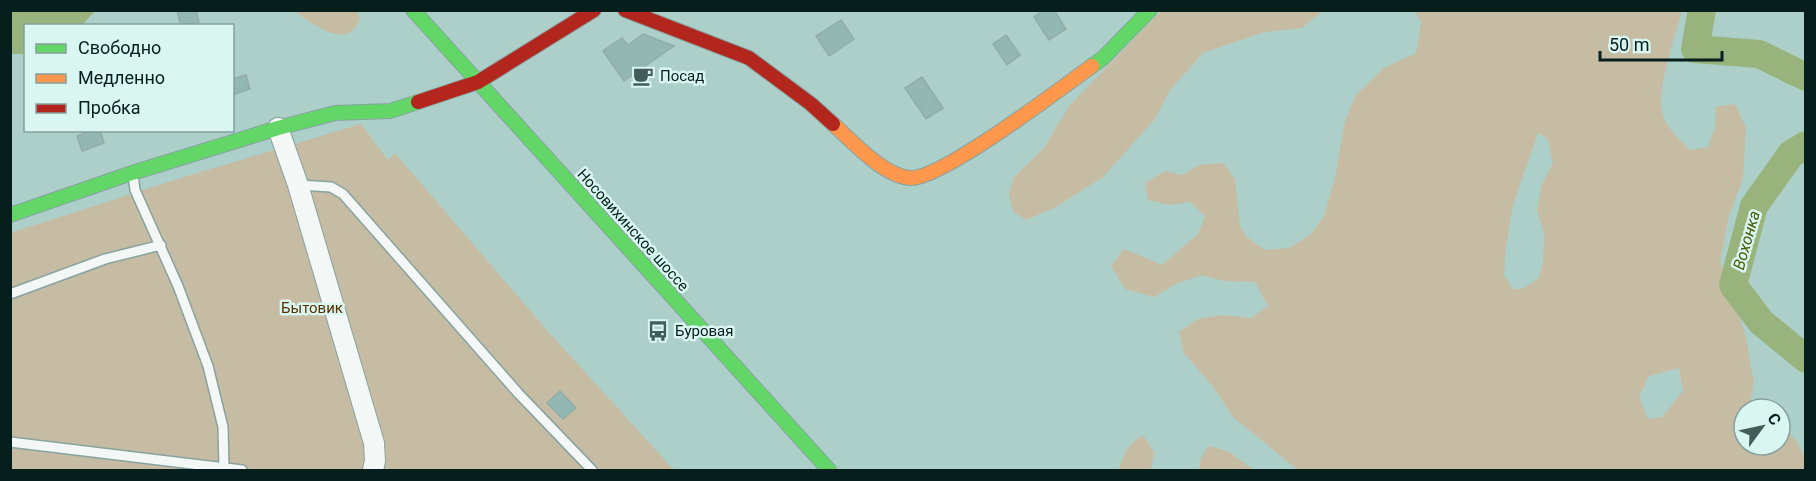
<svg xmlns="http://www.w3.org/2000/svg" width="1816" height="481" font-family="Roboto,sans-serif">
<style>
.green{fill:#c6bca3;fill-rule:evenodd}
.water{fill:#99b37d}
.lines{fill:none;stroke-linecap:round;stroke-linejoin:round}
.river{stroke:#99b37d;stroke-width:28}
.building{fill:#93b7b2;stroke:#92ada9;stroke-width:1.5}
.lane-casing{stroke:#88a39f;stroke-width:12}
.street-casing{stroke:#88a39f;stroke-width:22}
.fast-casing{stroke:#88a39f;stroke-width:16}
.slow-casing{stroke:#88a39f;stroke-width:16}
.jam-casing{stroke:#88a39f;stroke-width:16}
.lane{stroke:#f3f8f7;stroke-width:9}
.street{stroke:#f3f8f7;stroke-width:20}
.fast{stroke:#63d668;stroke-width:14}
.slow{stroke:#ff974d;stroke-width:14}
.jam{stroke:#b3261e;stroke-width:14}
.labels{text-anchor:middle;stroke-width:5;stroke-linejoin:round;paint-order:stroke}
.poi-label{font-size:15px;fill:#061f1c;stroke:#d9f6f1;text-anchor:start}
.street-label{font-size:15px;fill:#061f1c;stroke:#d9f6f1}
.park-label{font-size:15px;fill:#583001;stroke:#d9f6f1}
.water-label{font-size:16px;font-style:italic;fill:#465a00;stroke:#d9f6f1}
</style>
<rect width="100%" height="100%" fill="#adcfc9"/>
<path class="green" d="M 294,11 L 357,11 L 360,18 C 349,53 311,23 294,11 Z
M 1161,11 L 1322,11 L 1302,28 L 1265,32 L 1203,53 L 1170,90 L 1155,119 L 1103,177 L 1056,207 L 1026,220 L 1013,211 L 1009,194 L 1014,177 L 1044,148 L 1069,106 Z
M 1415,11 L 1682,11 C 1676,33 1656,92 1662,112 C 1666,128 1679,139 1690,150 L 1708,147 L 1715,128 L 1716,107 L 1735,104 L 1746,128 L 1743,178 L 1729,216 L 1720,262 L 1745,333 L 1754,383 L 1750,400 L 1755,409 L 1744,409 L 1744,445 L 1780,445 L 1780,424 C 1795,438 1806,449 1805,470 L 1298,470 L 1233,417 L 1214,388 L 1184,353 L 1179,332 L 1198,319 L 1222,315 L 1251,318 L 1268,306 L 1255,282 L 1223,281 L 1202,275 L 1178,283 L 1154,297 L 1125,289 L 1111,266 L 1124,249 L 1162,265 L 1198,234 L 1205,216 L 1190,202 L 1170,205 L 1148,200 L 1145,183 L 1165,171 L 1182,175 L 1199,165 L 1223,163 L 1235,179 L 1240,227 L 1247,237 L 1265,250 L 1289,248 L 1311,234 L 1324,216 L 1335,177 L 1345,121 L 1355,96 L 1384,68 L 1416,53 L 1421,23 ZM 1538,133 L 1547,138 L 1553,163 L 1541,186 L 1537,211 L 1544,233 L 1543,262 L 1539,278 L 1524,288 L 1514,290 L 1504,275 L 1506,247 L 1513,205 ZM 1679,368 L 1683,391 L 1662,417 L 1648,419 L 1639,397 L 1649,376 Z
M 361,124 L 388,160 L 395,153 L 545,328 L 674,470 L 11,470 L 10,233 L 187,176 Z
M 1143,435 L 1154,452 L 1151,470 L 1119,470 C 1123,455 1128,443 1143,435 Z
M 1209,446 L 1229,452 L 1254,470 L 1199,470 L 1201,457 Z"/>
<path class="water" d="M 11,10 L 95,10 L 95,11 L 82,25 L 26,26 L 25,54 L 11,54 Z"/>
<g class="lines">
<path class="river" d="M 1702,10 L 1695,49 L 1759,54 L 1806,77
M 1806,145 L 1791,154 L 1754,206 L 1733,285 L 1761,322 L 1806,359"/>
</g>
<path class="building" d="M 177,10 L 196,10 L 199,22 L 181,26 Z
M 1044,10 L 1054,10 L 1066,29 L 1049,40 L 1034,17 Z
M 841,20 L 854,39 L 829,56 L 816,36 Z
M 643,34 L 674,46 L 624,81 L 603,51 L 622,38 L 628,45 Z
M 1006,35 L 1020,55 L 1007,65 L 993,44 Z
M 246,75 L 250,89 L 232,95 L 232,79 Z
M 922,77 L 943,108 L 926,119 L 905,88 Z
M 82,130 L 100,130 L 104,143 L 82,151 L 77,136 L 83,134 Z
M 560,391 L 576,408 L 563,419 L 547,403 Z"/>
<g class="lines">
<g class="lane-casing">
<path id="lane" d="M 133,175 L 135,190 L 178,286 L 208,366 L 223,427 L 224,468
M 298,185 L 331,187 L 343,194 L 518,393 L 592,470
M 10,294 L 105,259 L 161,245
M 10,442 L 242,470"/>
</g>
<g class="street-casing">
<path id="street" d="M 278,128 L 298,185 L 374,443 L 375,461 L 373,470"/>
</g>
<g class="fast-casing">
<path id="fast" d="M 413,10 L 829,470
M 1092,66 L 1103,58 L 1150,10
M 10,215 L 132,173 L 278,128 L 335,113 L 390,111 L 418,102"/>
</g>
<g class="slow-casing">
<path id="slow" d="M 833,124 C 852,141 883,176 910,178 C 941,180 1061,88 1092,66"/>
</g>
<g class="jam-casing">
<path id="jam" d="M 625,10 L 749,58 L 811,104 L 833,124
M 418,102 L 478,82 L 594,10"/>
</g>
<use href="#lane" class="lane"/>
<use href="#street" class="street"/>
<use href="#fast" class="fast"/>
<use href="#slow" class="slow"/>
<use href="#jam" class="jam"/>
</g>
<defs>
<g id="cafe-bare" transform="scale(1.62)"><path d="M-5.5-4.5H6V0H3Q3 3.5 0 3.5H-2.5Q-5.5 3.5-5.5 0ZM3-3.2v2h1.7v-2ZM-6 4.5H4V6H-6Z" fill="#405d59" stroke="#d9f6f1" stroke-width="2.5" paint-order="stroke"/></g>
<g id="bus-bare" transform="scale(1.62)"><path d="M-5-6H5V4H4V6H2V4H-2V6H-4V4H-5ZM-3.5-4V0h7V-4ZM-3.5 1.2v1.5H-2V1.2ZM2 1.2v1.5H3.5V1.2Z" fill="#405d59" stroke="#d9f6f1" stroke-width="2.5" paint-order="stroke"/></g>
</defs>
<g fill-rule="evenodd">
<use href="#cafe-bare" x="643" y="76"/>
<use href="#bus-bare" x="658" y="331"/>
</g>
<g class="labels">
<g class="poi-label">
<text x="660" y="81">Посад</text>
<text x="675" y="336">Буровая</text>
</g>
<g class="street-label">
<text transform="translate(633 230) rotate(48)" y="5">Носовихинское шоссе</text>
</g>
<g class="park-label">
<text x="312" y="313">Бытовик</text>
</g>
<g class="water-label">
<text transform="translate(1746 240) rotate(-74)" y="6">Вохонка</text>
</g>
</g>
<rect width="1816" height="481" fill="none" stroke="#061f1c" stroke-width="24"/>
<rect x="24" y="24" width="210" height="108" fill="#d9f6f1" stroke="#85a09c" stroke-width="1.5"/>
<rect x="36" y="44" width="30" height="9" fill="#63d668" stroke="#85a09c" stroke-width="1.5"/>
<text x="78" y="54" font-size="18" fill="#061f1c">Свободно</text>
<rect x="36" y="74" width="30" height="9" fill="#ff974d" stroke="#85a09c" stroke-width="1.5"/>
<text x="78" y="84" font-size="18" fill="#061f1c">Медленно</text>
<rect x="36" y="104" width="30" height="9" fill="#b3261e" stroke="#85a09c" stroke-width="1.5"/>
<text x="78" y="114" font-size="18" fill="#061f1c">Пробка</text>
<g transform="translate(1762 427) rotate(57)"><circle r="28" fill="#d9f6f1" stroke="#85a09c" stroke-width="1.5"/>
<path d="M0-4.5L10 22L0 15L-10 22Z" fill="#405d59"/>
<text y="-9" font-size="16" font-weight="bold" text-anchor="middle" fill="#061f1c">С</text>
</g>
<path d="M1600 51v9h122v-9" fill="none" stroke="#061f1c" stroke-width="3"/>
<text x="1609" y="51" font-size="18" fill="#061f1c" stroke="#d9f6f1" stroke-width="4.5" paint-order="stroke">50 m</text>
</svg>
